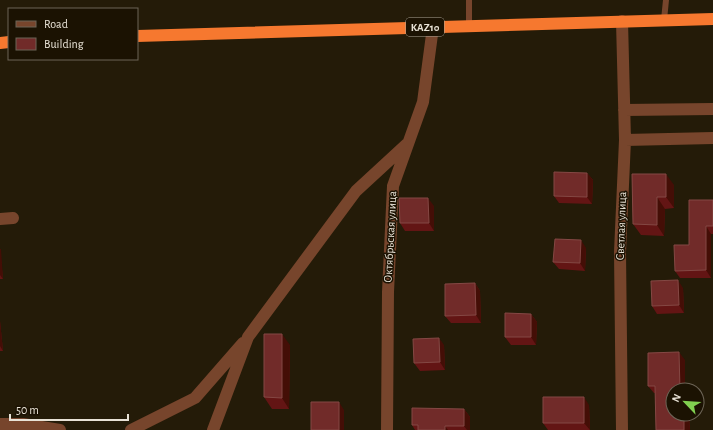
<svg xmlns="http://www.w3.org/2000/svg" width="713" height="430" font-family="'Alegreya Sans',sans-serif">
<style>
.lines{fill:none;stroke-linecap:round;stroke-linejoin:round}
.lane{stroke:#77452c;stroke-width:6}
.street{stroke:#77452c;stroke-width:12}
.highway{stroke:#f6782f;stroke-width:12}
.wall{fill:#631514}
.shaded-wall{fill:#440e06}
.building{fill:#712b29;stroke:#844844}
.labels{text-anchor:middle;stroke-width:3;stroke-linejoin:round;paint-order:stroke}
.shield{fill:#1b1202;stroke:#aaa496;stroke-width:1}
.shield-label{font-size:11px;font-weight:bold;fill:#e8e2d6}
.street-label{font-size:12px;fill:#e8e2d6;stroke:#1b1202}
</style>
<rect width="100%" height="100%" fill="#241b08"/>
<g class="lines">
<path class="lane" d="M 664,20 L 666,0
M 469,25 L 469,0"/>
<path class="street" d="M 624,110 L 713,109
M 625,140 L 713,138
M 0,219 L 13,218
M 0,424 L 23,424 L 60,430
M 131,430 L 195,398 L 243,343
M 213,430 L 248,337 L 356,191 L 407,144
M 387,430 L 388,292 L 393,186 L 423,102 L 433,27
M 622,430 L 620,252 L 625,140 L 622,21"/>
<path class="highway" d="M 137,36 L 713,19
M 0,43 L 9,42"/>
</g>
<path class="wall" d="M 587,173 L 593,180 L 592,204 L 559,203 L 554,196 Z
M 632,174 L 674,185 L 674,208 L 665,209 L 664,236 L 641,235 L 633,224 Z
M 713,200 L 713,234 L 711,234 L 711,278 L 680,278 L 675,271 L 689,245 Z
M 434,206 L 434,231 L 405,231 L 400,223 Z
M 586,248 L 585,271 L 559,269 L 553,262 Z
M 0,249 L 3,279 L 0,279 Z
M 475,283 L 480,291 L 481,323 L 451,323 L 445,316 Z
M 683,288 L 684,313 L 657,314 L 652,306 Z
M 531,314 L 537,322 L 536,345 L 511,345 L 505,337 Z
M 0,321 L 3,351 L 0,351 Z
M 290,345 L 289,409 L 272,409 L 264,397 Z
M 444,345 L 445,370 L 420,371 L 414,363 Z
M 685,360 L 685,390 L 673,390 L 673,414 L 688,414 L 689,416 L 690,430 L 656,430 L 655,393 L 654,393 L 648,386 Z
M 589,405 L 590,430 L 548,430 L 543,423 Z
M 464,409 L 470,417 L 470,430 L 415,430 L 412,425 Z"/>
<path class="shaded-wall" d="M 587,173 L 593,180 L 592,204 L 587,197 Z
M 666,174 L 674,185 L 674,208 L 666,197 Z
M 657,197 L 665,209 L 664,236 L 657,225 Z
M 428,198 L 434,206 L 434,231 L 429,223 Z
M 706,226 L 711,234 L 711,278 L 706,270 Z
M 581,240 L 586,248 L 585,271 L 580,263 Z
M 0,249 L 1,249 L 3,279 L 0,275 Z
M 678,280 L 683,288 L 684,313 L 679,305 Z
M 475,283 L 480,291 L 481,323 L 476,315 Z
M 531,314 L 537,322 L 536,345 L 531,337 Z
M 0,321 L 3,351 L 0,346 Z
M 282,334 L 290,345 L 289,409 L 282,398 Z
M 439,338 L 444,345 L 445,370 L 440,362 Z
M 679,352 L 685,360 L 685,390 L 680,390 Z
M 584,397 L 589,405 L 590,430 L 584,423 Z
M 339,402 L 344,410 L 344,430 L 339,430 Z
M 464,409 L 470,417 L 470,430 L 467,430 L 464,426 Z
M 684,414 L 688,414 L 689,416 L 690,430 L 684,430 Z
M 445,426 L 448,430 L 445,430 Z"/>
<path class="building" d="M 554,172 L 587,173 L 587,197 L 554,196 Z
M 632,174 L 666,174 L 666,197 L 657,197 L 657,225 L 633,224 Z
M 399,198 L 428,198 L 429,223 L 400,223 Z
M 689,200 L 713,200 L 713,226 L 706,226 L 706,270 L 675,271 L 674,245 L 689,245 Z
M 555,239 L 581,240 L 580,263 L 553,262 Z
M 678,280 L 679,305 L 652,306 L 651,281 Z
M 475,283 L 476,315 L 445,316 L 445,284 Z
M 505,313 L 531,314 L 531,337 L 505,337 Z
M 264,334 L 282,334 L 282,398 L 264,397 Z
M 439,338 L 440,362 L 414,363 L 413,339 Z
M 679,352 L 680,390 L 673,390 L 673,414 L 684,414 L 684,430 L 656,430 L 655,386 L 648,386 L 648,353 Z
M 543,397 L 584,397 L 584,423 L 543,423 Z
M 311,402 L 339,402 L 339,430 L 311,430 Z
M 412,408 L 464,409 L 464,426 L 445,426 L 445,430 L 418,430 L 418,425 L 412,425 Z"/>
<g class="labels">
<rect class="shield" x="406" y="18" width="38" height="18" rx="3"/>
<g class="shield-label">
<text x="425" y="31">KAZ10</text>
</g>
<g class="street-label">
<text transform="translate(621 226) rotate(-88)" y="4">Светлая улица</text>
<text transform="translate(390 237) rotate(-87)" y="4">Октябрьская улица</text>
</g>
</g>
<rect x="8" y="8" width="130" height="52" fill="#1b1202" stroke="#6d6557"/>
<rect x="16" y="21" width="20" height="6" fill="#77452c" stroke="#6d6557"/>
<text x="44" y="28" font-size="12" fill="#e8e2d6">Road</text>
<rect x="16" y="38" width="20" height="12" fill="#712b29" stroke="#6d6557"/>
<text x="44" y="48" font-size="12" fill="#e8e2d6">Building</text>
<g transform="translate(685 402) rotate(295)"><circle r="19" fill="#1b1202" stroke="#6d6557"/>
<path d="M0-3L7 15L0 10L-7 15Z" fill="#81d050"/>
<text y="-6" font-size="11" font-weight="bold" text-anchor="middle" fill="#e8e2d6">N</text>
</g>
<path d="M10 414v6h118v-6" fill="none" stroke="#e8e2d6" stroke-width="2"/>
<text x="16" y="414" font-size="12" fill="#e8e2d6" stroke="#1b1202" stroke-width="3" paint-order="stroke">50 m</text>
</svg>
